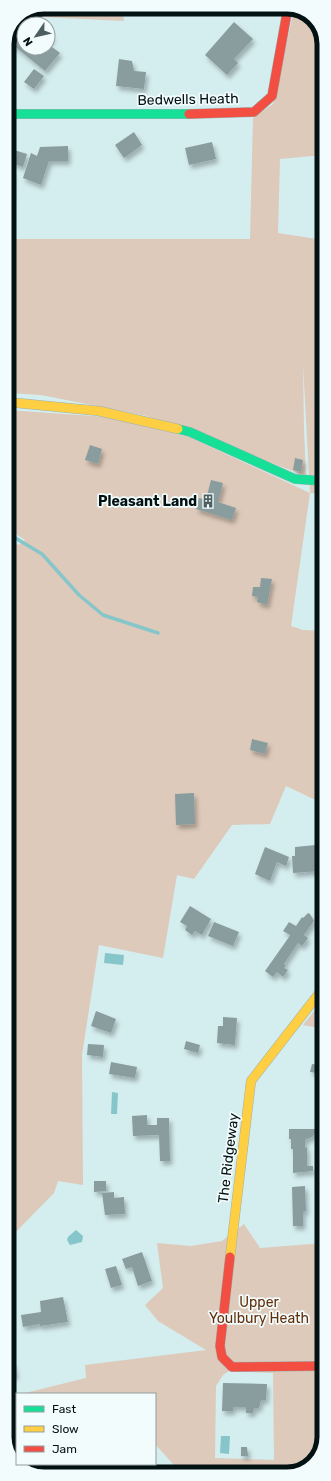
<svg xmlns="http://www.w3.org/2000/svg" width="331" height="1481" font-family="Rubik,sans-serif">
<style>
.green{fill:#ddcaba;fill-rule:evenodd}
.water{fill:#86c6ca}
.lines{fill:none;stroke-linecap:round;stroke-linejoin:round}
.stream{stroke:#86c6ca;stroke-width:3.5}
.building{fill:#899c9e;filter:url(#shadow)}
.fast-casing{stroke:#9cafb1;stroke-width:10}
.slow-casing{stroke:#9cafb1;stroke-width:10}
.jam-casing{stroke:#9cafb1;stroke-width:10}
.fast{stroke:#16e098;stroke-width:9}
.slow{stroke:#ffcf43;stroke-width:9}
.jam{stroke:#f24e42;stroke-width:9}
.labels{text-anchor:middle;stroke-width:3.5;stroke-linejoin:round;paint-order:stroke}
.street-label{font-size:14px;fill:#021112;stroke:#f3fcfd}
.poi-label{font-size:14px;font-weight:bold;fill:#021112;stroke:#f3fcfd;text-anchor:end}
.park-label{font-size:14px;fill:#622f09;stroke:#f3fcfd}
.rim{fill:none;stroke:#021112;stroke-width:5}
</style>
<defs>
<filter id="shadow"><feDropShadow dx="2.5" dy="4" stdDeviation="2" flood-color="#0004"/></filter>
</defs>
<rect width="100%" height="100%" fill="#d4edef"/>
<path class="green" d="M 44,7 L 122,7 L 124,21 L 23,16 Z
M 294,9 L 313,18 L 323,37 L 323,155 L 280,159 L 278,233 L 323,240 L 324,494 L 310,493 L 291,626 L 303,630 L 324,631 L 324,804 L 286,786 L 270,824 L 232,825 L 194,879 L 177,875 L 163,958 L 99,945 L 82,1055 L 83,1185 L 58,1181 L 54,1193 L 8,1240 L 7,540 L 19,545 L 25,540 L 7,528 L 7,410 L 108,417 L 189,437 L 310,493 L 303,364 L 304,430 L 306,476 L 147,416 L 41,395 L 7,393 L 7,239 L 250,239 L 253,118 L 273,104 Z
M 324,999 L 324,1029 L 303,1025 Z
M 244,1224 L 260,1248 L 324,1243 L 324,1437 L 315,1461 L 294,1473 L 181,1473 L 155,1444 L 155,1394 L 21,1394 L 86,1378 L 85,1365 L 206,1350 L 158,1321 L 145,1305 L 163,1288 L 157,1243 L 191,1246 L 222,1241 ZM 229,1371 L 273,1373 L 274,1460 L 215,1458 L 216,1386 L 223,1375 Z
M 17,1395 L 17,1461 L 8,1444 L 8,1403 L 11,1396 Z
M 20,1464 L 73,1464 L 60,1474 L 40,1474 Z"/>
<path class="water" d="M 105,953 L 124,955 L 123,965 L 104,963 Z
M 112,1092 L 118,1093 L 117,1114 L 111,1114 Z
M 76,1230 L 83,1236 L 82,1242 L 70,1245 L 67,1240 L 68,1237 Z
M 221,1436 L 230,1436 L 229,1454 L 220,1453 Z"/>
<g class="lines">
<path class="stream" d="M 7,533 L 42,554 L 79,595 L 103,615 L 158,633"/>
</g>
<path class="building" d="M 18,19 L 24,24 L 24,48 L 48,48 L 48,33 L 53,37 L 48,44 L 60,53 L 45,71 L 13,45 L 7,53 L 7,44 Z
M 234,22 L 253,39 L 234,59 L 238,63 L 227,75 L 205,55 Z
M 119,59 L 132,61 L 134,71 L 146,72 L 144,89 L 116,86 Z
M 34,69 L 44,76 L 34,89 L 24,82 Z
M 134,132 L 142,145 L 124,158 L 115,145 Z
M 212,142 L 216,159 L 189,165 L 185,148 Z
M 68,146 L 68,161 L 49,161 L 41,185 L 23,178 L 31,153 L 37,156 L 40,147 Z
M 14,150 L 27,154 L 23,167 L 10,162 Z
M 319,163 L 323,163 L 323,188 L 317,187 Z
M 7,172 L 12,172 L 11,200 L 7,200 Z
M 90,445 L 102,449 L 98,464 L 85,460 Z
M 295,458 L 303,460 L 301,472 L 293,470 Z
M 211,480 L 223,483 L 218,502 L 236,508 L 232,520 L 196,509 L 199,498 L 206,500 Z
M 261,578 L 272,579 L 267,605 L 257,602 L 258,597 L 252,596 L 253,587 L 260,587 Z
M 252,739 L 268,743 L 265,754 L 250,750 Z
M 194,793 L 195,824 L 176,825 L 175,794 Z
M 316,845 L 316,855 L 320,855 L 321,871 L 293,873 L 292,856 L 295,856 L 295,847 Z
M 265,847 L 289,857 L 286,866 L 277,862 L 270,881 L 255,874 Z
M 190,906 L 211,919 L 202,935 L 195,931 L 192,935 L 185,930 L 187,926 L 180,922 Z
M 308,913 L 310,914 L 314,921 L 304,935 L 308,938 L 302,946 L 298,943 L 284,964 L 286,965 L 284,968 L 288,970 L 283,977 L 277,972 L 273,977 L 265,971 L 289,937 L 290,935 L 283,931 L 289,922 L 296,926 L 302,917 L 303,918 Z
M 214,922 L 239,932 L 233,946 L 208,936 Z
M 96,1011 L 116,1019 L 111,1033 L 91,1026 Z
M 223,1017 L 237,1018 L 235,1045 L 217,1043 L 218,1026 L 223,1026 Z
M 186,1041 L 200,1045 L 198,1053 L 184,1049 Z
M 88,1044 L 104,1045 L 103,1057 L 87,1055 Z
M 324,1057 L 324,1074 L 310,1072 L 312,1064 L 319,1065 L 320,1061 Z
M 111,1062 L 137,1067 L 135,1078 L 109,1074 Z
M 147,1115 L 147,1125 L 157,1125 L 157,1118 L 169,1118 L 170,1161 L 160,1161 L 159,1135 L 133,1136 L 132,1116 Z
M 289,1129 L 315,1129 L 315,1134 L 312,1137 L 305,1140 L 305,1148 L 307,1147 L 307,1166 L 313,1166 L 313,1171 L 293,1173 L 293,1149 L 291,1149 L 291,1139 L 289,1139 Z
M 94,1181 L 106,1181 L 106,1191 L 94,1192 Z
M 305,1186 L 306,1211 L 303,1212 L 303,1226 L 293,1226 L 292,1187 Z
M 114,1192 L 114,1198 L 124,1197 L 125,1214 L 105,1215 L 102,1193 Z
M 142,1252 L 152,1281 L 138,1286 L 132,1267 L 126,1269 L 122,1259 Z
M 116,1266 L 122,1285 L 111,1288 L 105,1269 Z
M 63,1297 L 68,1322 L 40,1326 L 40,1324 L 23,1327 L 21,1315 L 41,1312 L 40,1301 Z
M 13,1362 L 16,1375 L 8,1377 L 8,1363 Z
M 223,1383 L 267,1384 L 266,1400 L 261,1400 L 259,1408 L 254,1408 L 253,1413 L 246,1413 L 246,1407 L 233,1407 L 233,1411 L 222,1411 Z
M 241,1447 L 247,1447 L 248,1456 L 241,1456 Z"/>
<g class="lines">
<g class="fast-casing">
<path id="fast" d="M 7,114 L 189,114
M 178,429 L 190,432 L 295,479 L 324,481"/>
</g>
<g class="slow-casing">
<path id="slow" d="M 7,402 L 99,411 L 178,429
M 230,1257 L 251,1081 L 324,987"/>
</g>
<g class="jam-casing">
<path id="jam" d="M 189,114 L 254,112 L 272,96 L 288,7
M 230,1257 L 220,1346 L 222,1357 L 232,1367 L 324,1366"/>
</g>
<use href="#fast" class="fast"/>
<use href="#slow" class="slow"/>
<use href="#jam" class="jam"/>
</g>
<defs>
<g id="building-bare" transform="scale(1.08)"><path d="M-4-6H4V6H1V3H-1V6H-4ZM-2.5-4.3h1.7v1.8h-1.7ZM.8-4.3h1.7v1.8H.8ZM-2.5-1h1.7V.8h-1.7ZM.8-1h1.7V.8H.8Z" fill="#4c5e5f" stroke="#f3fcfd" stroke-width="2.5" paint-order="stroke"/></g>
</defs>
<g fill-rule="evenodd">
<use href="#building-bare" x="208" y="501"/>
</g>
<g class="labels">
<g class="street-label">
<text transform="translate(188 99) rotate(-1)" y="5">Bedwells Heath</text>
<text transform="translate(228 1158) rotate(-83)" y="5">The Ridgeway</text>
</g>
<g class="poi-label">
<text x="197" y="506">Pleasant Land</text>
</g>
<g class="park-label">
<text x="259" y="1307">Upper<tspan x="259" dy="16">Youlbury Heath</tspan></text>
</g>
</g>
<path d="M0 0H331V1481H0ZM44 14H287A30 30 0 0 1 317 44V1437A30 30 0 0 1 287 1467H44A30 30 0 0 1 14 1437V44A30 30 0 0 1 44 14Z" fill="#f3fcfd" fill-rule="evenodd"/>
<path class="rim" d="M44 14H287A30 30 0 0 1 317 44V1437A30 30 0 0 1 287 1467H44A30 30 0 0 1 14 1437V44A30 30 0 0 1 44 14Z"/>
<rect x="16" y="1393" width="140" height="72" fill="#f3fcfd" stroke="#939e9f"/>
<rect x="24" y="1406" width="20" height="6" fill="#16e098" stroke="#939e9f"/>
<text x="52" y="1413" font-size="12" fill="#021112">Fast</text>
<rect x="24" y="1426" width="20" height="6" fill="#ffcf43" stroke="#939e9f"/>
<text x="52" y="1433" font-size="12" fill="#021112">Slow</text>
<rect x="24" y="1446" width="20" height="6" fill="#f24e42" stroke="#939e9f"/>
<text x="52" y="1453" font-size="12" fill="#021112">Jam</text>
<g transform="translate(36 36) rotate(236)"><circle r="19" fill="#f3fcfd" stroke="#939e9f"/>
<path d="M0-3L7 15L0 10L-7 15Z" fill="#4c5e5f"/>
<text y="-6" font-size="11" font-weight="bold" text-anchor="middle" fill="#021112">N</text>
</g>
</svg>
